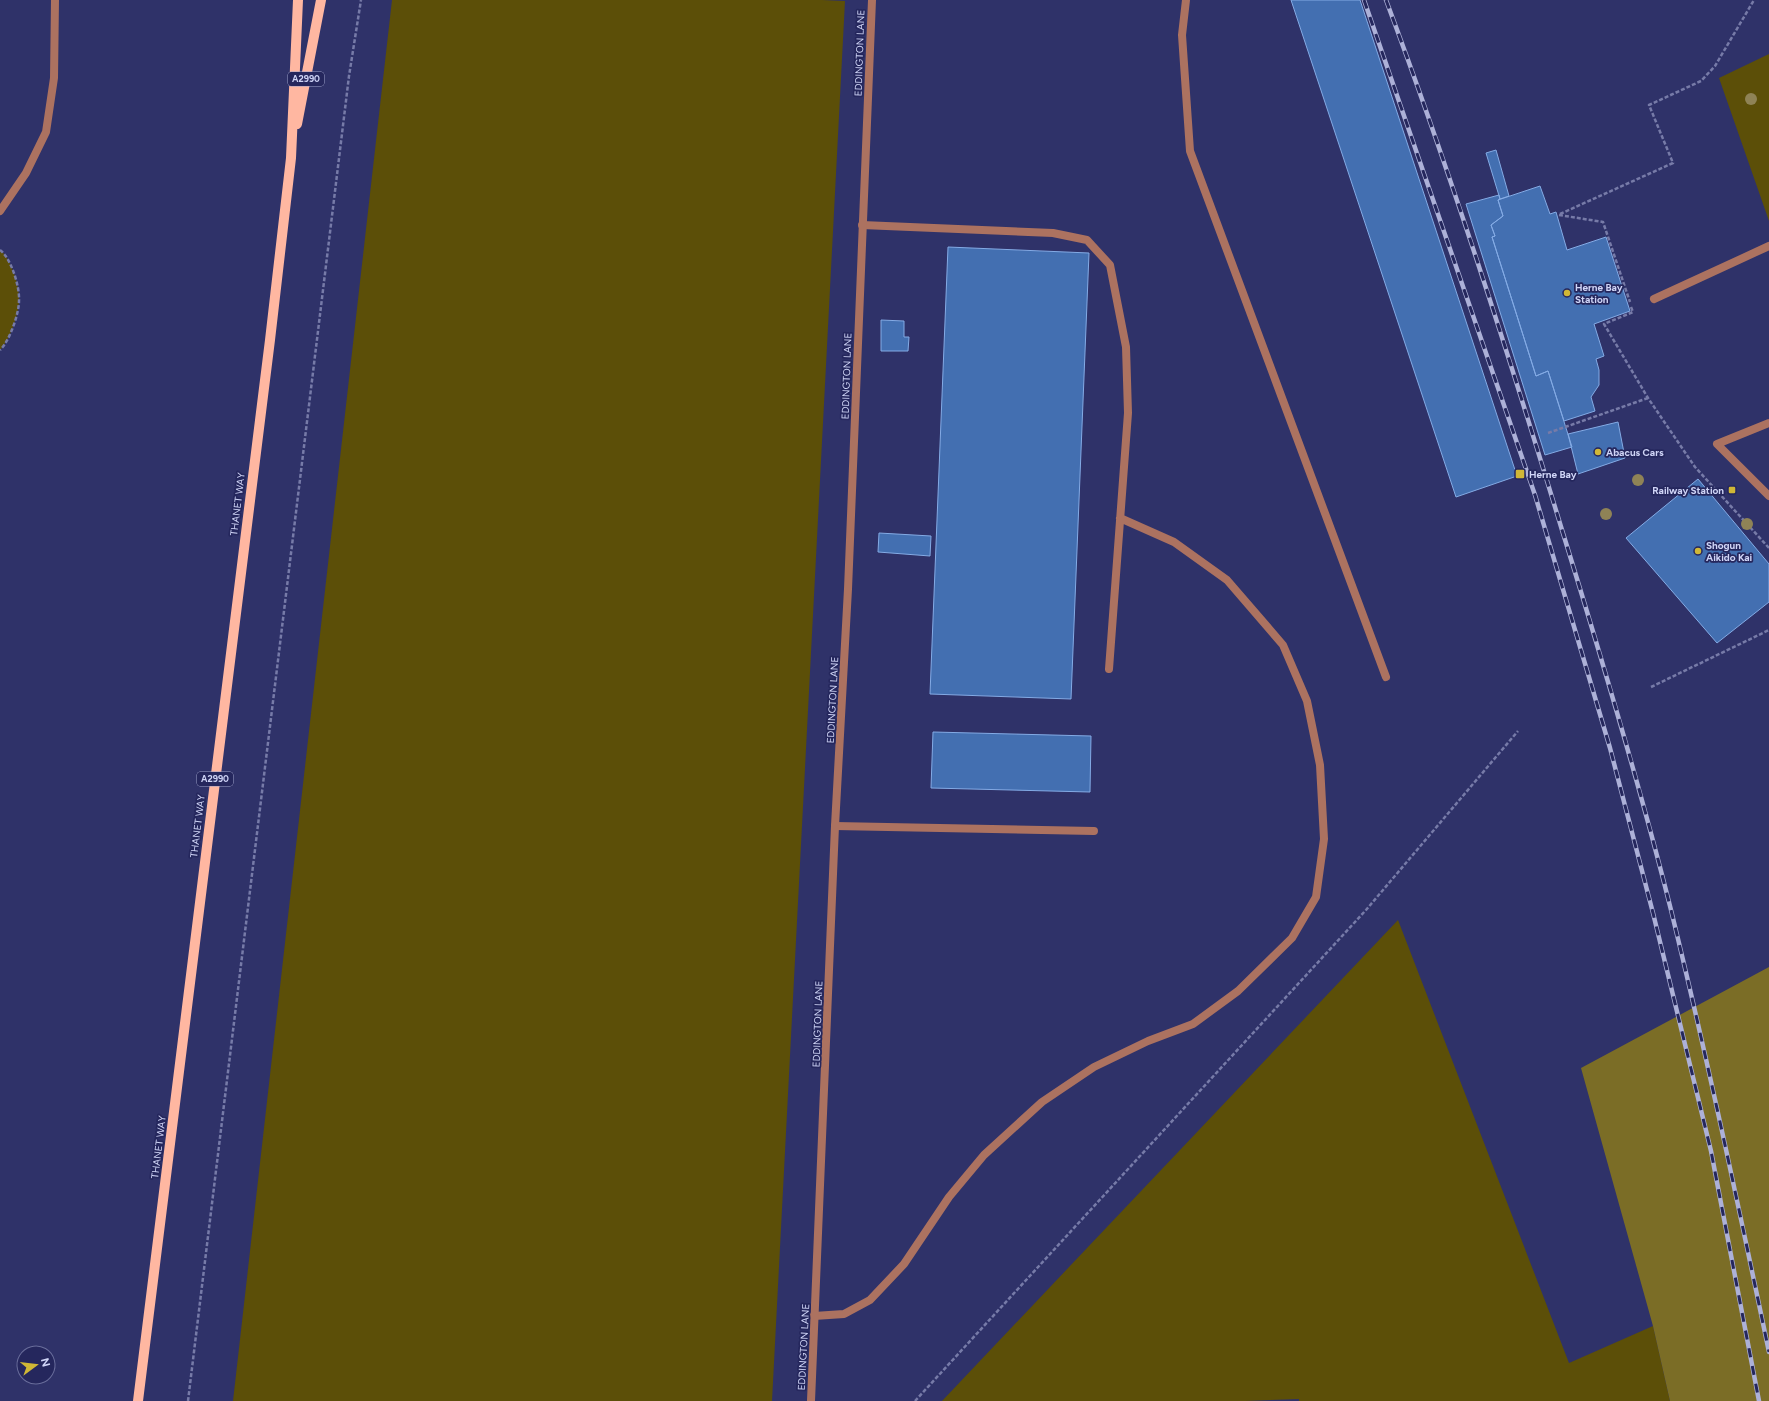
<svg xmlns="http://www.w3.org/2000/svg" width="1769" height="1401" font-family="Figtree,sans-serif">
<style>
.green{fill:#5c4f08}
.forest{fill:#7b6d26}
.building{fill:#436fb1;stroke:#84abe5}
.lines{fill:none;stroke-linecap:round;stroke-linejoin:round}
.path{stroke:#777ba8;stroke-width:2.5;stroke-dasharray:4 2;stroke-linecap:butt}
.service{stroke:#ac7260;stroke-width:8}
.minor{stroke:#ac7260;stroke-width:8}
.tertiary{stroke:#ac7260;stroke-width:8}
.primary{stroke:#ffb7a1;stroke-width:10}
.rail-casing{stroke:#adb1d8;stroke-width:4.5}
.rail{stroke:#25275d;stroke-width:3;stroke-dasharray:9;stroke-linecap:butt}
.tree{fill:#8f8356}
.poi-dot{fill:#d0b736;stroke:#25275d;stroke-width:1.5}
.labels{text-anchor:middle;stroke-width:3.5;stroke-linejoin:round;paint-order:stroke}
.shield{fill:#25275d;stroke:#9da1c9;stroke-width:1}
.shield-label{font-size:9px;font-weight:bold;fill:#d0d5f7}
.street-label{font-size:10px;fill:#d0d5f7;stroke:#25275d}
.poi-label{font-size:10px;font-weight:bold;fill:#d0d5f7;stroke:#25275d;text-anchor:start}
</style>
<rect width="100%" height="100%" fill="#2f3269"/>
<path class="green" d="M 392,0 L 822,0 L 845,1 L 772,1401 L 233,1401 Z
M 1769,54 L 1769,221 L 1719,78 Z
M 0,250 C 11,258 20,287 19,301 C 19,314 9,342 0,350 Z
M 1398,920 L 1569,1363 L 1653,1326 L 1670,1401 L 1299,1401 L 1299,1399 L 1246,1401 L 942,1401 Z"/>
<path class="forest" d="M 1769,967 L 1769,1401 L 1670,1401 L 1653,1326 L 1581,1068 Z"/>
<path class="building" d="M 1291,0 L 1360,0 L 1517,476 L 1456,497 Z
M 1496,150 L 1509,196 L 1500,199 L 1486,153 Z
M 1540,186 L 1550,214 L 1556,212 L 1567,250 L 1606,237 L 1630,311 L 1594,324 L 1604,356 L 1596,359 L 1599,370 L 1599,385 L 1591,397 L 1595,411 L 1564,421 L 1548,371 L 1536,376 L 1492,237 L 1495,236 L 1491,225 L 1503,216 L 1498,200 Z
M 1499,195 L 1500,199 L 1498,200 L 1503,216 L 1491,225 L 1495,236 L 1492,237 L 1536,376 L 1548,371 L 1572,447 L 1545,455 L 1466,204 Z
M 948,247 L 1089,253 L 1071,699 L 930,694 Z
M 881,320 L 904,321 L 904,337 L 909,337 L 908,351 L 881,351 Z
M 1618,422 L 1625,458 L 1578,474 L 1568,434 Z
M 1698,479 L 1769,564 L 1769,602 L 1717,643 L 1626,538 Z
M 879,533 L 931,536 L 930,556 L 878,552 Z
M 933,732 L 1091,736 L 1090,792 L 931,788 Z"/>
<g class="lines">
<path class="path" d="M 1560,214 L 1673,163 L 1649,105 L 1701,81 L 1715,66 L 1754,0
M 1559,215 L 1603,222 L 1630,302
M 0,250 C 11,258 20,287 19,301 C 19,314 9,342 0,350
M 1631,307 L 1633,312 L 1604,324 L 1648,398 L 1695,467 L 1769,548
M 1548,433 L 1648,398
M 1651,687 L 1769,630
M 188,1401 L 349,76 L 361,0
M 915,1401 L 1366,910 L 1518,731"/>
<path class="service" d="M 1186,0 L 1182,35 L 1190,151 L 1386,677
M 862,225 L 1053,233 L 1087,240 L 1110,265 L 1126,347 L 1128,413 L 1109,669
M 1654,299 L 1769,246
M 1769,423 L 1717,444 L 1769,496
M 835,826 L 1094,831
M 814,1316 L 844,1314 L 870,1300 L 904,1264 L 949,1197 L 984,1155 L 1042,1102 L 1094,1067 L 1148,1041 L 1193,1024 L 1238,991 L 1292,938 L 1316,897 L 1324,839 L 1320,765 L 1307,701 L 1283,645 L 1227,580 L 1174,542 L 1120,518"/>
<path class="minor" d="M 0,211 L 26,173 L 46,132 L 54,78 L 55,0"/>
<path class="tertiary" d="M 811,1401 L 835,826 L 848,589 L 872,0"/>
<path class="primary" d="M 297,124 L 321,0
M 138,1401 L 270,340 L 291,158 L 298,0"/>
<g class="rail-casing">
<path id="rail" d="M 1364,0 L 1535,495 L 1610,748 L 1653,913 L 1711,1151 L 1759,1401
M 1386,0 C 1451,174 1508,352 1562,530 C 1601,656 1639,782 1671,910 C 1707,1057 1738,1204 1769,1352"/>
</g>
<use href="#rail" class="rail"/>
</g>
<g class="tree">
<circle cx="1751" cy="99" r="6"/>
<circle cx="1638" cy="480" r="6"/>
<circle cx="1606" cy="514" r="6"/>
<circle cx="1747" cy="524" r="6"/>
</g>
<g class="poi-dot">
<circle cx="1567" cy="293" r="4"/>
<circle cx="1598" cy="452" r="4"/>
<rect x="1515" y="469" width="10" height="10" rx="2"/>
<rect x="1728" y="486" width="8" height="8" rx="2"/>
<circle cx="1698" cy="551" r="4"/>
</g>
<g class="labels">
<g class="shield">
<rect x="288" y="72" width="36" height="14" rx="3"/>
<rect x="197" y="772" width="36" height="14" rx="3"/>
</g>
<g class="shield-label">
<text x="306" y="82">A2990</text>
<text x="215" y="782">A2990</text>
</g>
<g class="street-label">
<text transform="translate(859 53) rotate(-88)" y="4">EDDINGTON LANE</text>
<text transform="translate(846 376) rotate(-88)" y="4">EDDINGTON LANE</text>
<text transform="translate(237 504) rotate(-83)" y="4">THANET WAY</text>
<text transform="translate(832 700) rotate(-87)" y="4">EDDINGTON LANE</text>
<text transform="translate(197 826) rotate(-83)" y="4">THANET WAY</text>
<text transform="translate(817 1024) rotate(-88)" y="4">EDDINGTON LANE</text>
<text transform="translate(158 1147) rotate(-83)" y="4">THANET WAY</text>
<text transform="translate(803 1347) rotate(-87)" y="4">EDDINGTON LANE</text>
</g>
<g class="poi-label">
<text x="1575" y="291">Herne Bay<tspan x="1575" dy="12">Station</tspan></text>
<text x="1606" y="456">Abacus Cars</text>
<text x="1529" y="478">Herne Bay</text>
<text x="1724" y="494" text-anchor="end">Railway Station</text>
<text x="1706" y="549">Shogun<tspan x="1706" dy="12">Aikido Kai</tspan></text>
</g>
</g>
<g transform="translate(36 1365) rotate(75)"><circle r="19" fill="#25275d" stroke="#696d9b"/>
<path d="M0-3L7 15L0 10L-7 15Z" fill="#d0b736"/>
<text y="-6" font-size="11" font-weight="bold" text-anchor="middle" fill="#d0d5f7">N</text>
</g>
</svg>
